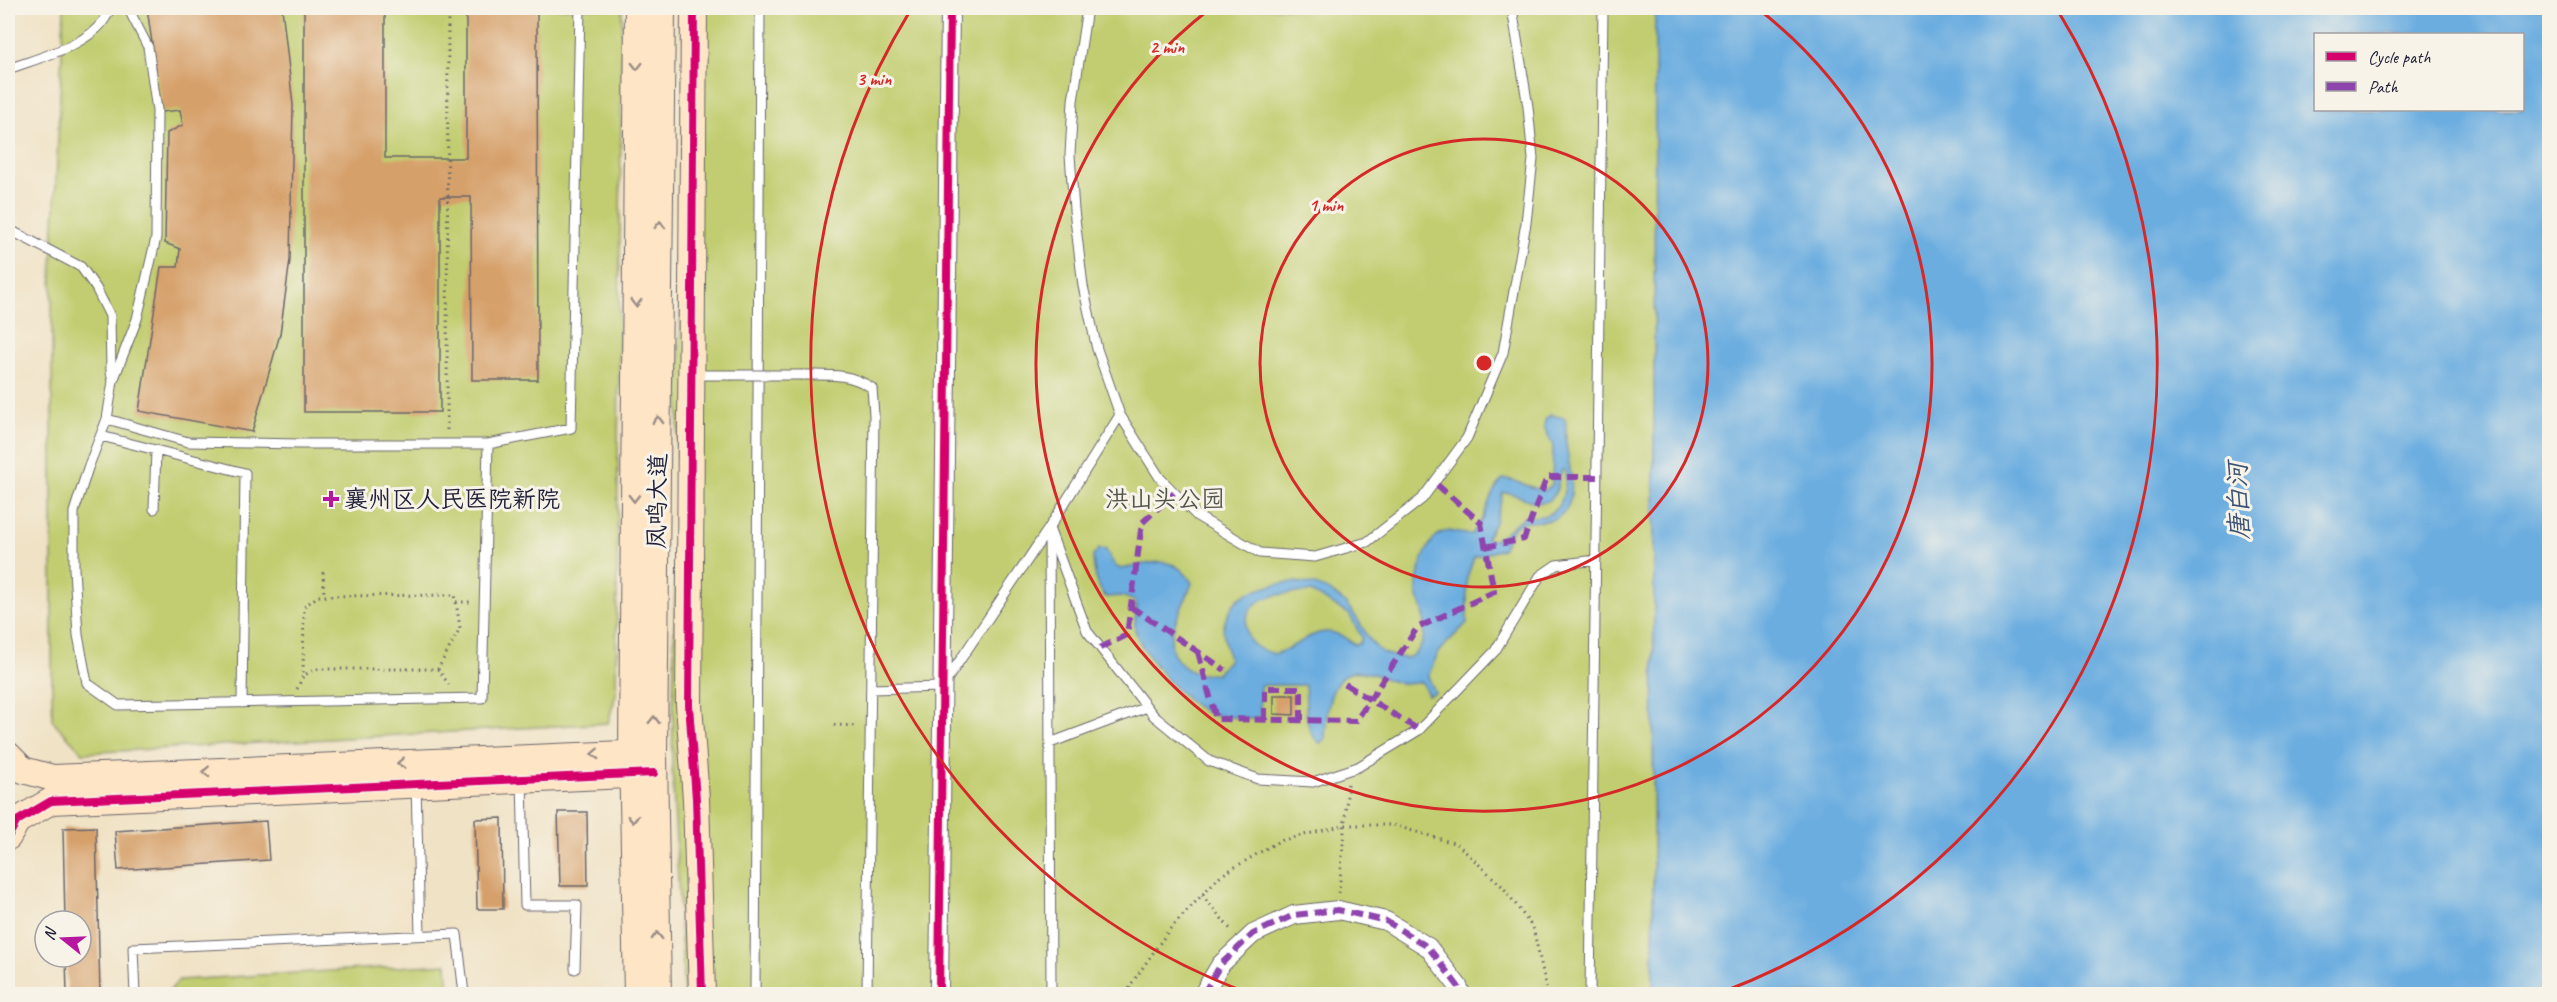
<svg xmlns="http://www.w3.org/2000/svg" width="2557" height="1002" font-family="Caveat,'LXGW WenKai TC',sans-serif">
<style>
.green{fill:#c1cd6f;stroke:#727855;stroke-width:1.5}
.water{fill:#6cade0;stroke:#47688e;stroke-width:1.5;fill-rule:evenodd}
.building{fill:#d6a06b}
.lines{fill:none;stroke-linecap:round;stroke-linejoin:round}
.lane-casing{stroke:#6a656b;stroke-width:11}
.street-casing{stroke:#6a656b;stroke-width:20}
.secondary-casing{stroke:#6a656b;stroke-width:28}
.path{stroke:#6a656b;stroke-width:3;stroke-dasharray:1.5 4.5;stroke-linecap:butt}
.lane{stroke:#fff;stroke-width:9}
.street{stroke:#fff;stroke-width:18}
.secondary{stroke:#fde5c5;stroke-width:26}
.lane-bridge-casing{stroke:#6a656b;stroke-width:11;stroke-linecap:butt}
.lane-bridge{stroke:#fff;stroke-width:9}
.quiet{stroke:#8e44ad;stroke-width:6;stroke-dasharray:12 6;stroke-linecap:butt}
.cycleway-casing{stroke:#f7f3e8;stroke-width:11}
.cycleway{stroke:#d6006c;stroke-width:8}
.oneway{stroke:#9a8d87}
.ring{fill:none;stroke:#d62828;stroke-width:3}
.poi-dot{fill:#b5179e;stroke:#f7f3e8;stroke-width:2}
.labels{text-anchor:middle;stroke-width:6;stroke-linejoin:round;paint-order:stroke}
.poi-label{font-size:24px;fill:#22223b;stroke:#f7f3e8;text-anchor:start}
.park-label{font-size:24px;fill:#52554b;stroke:#f7f3e8}
.street-label{font-size:24px;fill:#22223b;stroke:#f7f3e8}
.water-label{font-size:26px;font-style:italic;fill:#3c5375;stroke:#f7f3e8}
.centre{fill:#d62828;stroke:#f7f3e8;stroke-width:3}
.ring-label{font-size:18px;text-anchor:middle;font-weight:bold;fill:#d62828;stroke:#f7f3e8;stroke-width:6;stroke-linejoin:round;paint-order:stroke}
</style>
<rect width="100%" height="100%" fill="#f7f3e8"/>
<filter id="ink" filterUnits="userSpaceOnUse"><feTurbulence type="fractalNoise" baseFrequency=".0167" numOctaves="2"/><feDisplacementMap in="SourceGraphic" scale="12" xChannelSelector="R" yChannelSelector="G"/><feConvolveMatrix kernelMatrix="1 2 1 2 8 2 1 2 1" color-interpolation-filters="sRGB"/></filter>
<filter id="wash" filterUnits="userSpaceOnUse"><feTurbulence type="fractalNoise" baseFrequency=".008" numOctaves="4" result="noise"/><feDisplacementMap in="SourceGraphic" scale="24" xChannelSelector="R" yChannelSelector="G"/><feGaussianBlur stdDeviation="1.35" result="paint"/><feColorMatrix in="noise" values="0 0 0 0 0 0 0 0 0 0 0 0 0 0 0 0 0 1.4 0 .05"/><feComposite in="paint" operator="in"/></filter>
<g filter="url(#wash)">
<rect width="100%" height="100%" fill="#f0e2c5"/>
<path class="green" d="M 64,8 L 622,8 L 616,694 L 608,723 L 83,753 L 52,720 L 52,269 Z
M 686,8 L 1655,8 L 1653,994 L 684,994 L 672,767 Z
M 447,964 L 449,994 L 167,994 L 179,980 Z"/>
<path class="water" d="M 1655,8 L 2549,8 L 2549,994 L 1653,994 ZM 2316,34 L 2522,34 L 2522,110 L 2316,110 Z
M 1550,415 L 1565,418 C 1567,426 1565,433 1566,441 C 1567,463 1584,506 1554,519 C 1542,524 1524,518 1514,528 C 1509,533 1506,543 1502,549 L 1474,557 L 1467,578 L 1467,623 L 1439,651 L 1428,676 L 1435,693 L 1428,695 L 1422,682 C 1392,688 1389,676 1364,672 C 1328,666 1326,717 1325,739 L 1320,743 C 1303,732 1307,703 1305,685 L 1260,685 L 1260,718 C 1244,717 1225,719 1209,713 C 1186,705 1144,656 1136,633 C 1132,623 1139,611 1135,601 L 1122,596 L 1106,597 C 1097,588 1093,569 1093,556 L 1099,549 L 1106,550 L 1115,566 L 1121,569 C 1150,564 1173,551 1192,583 C 1184,609 1156,642 1182,665 C 1194,675 1202,675 1217,674 L 1229,659 C 1223,632 1218,629 1234,604 C 1242,593 1257,590 1270,586 C 1301,577 1330,584 1351,610 C 1365,627 1369,651 1393,656 C 1397,656 1402,658 1406,658 C 1427,653 1427,623 1422,607 C 1421,603 1418,599 1417,594 C 1416,579 1420,564 1427,550 C 1430,544 1434,537 1441,533 C 1452,528 1461,536 1472,534 C 1489,515 1487,494 1503,479 C 1518,478 1528,490 1546,490 L 1552,485 L 1553,446 L 1544,427 L 1545,420 ZM 1562,470 L 1565,470 C 1567,487 1563,512 1543,516 C 1535,518 1527,515 1520,520 C 1508,527 1505,538 1490,540 L 1486,538 L 1495,523 L 1503,493 C 1517,489 1542,517 1555,493 C 1559,486 1558,477 1562,470 ZM 1311,592 L 1349,614 L 1362,638 L 1359,644 L 1355,645 C 1321,616 1308,643 1275,654 C 1268,652 1260,650 1254,645 C 1242,634 1244,612 1257,603 C 1272,593 1294,593 1311,592 Z"/>
<g id="blocks">
<path class="building" d="M 147,8 L 282,8 L 293,105 L 290,260 L 280,334 L 252,432 L 139,411 L 161,267 L 178,267 L 180,249 L 165,243 L 167,133 L 183,125 L 180,110 L 162,112 Z
M 304,8 L 385,8 L 385,158 L 466,158 L 466,8 L 537,8 L 538,380 L 472,380 L 471,197 L 440,197 L 440,412 L 304,412 Z
M 1274,695 L 1294,695 L 1294,715 L 1274,714 Z
M 558,812 L 587,812 L 588,886 L 560,886 Z
M 502,818 L 503,909 L 477,909 L 475,819 Z
M 266,821 L 269,860 L 118,870 L 115,831 Z
M 96,827 L 100,994 L 67,994 L 66,957 L 81,957 L 81,921 L 65,921 L 63,828 Z"/>
</g>
</g>
<g filter="url(#ink)">
<use href="#blocks" fill-opacity="0" stroke="#6a656b" stroke-width="1.5"/>
<g class="lines">
<g class="lane-casing">
<path id="lane" d="M 1087,8 L 1073,101 L 1070,155 L 1074,210 L 1083,286 L 1097,349 L 1120,415 L 1160,478 L 1197,516 L 1260,553 L 1315,557 L 1367,542 L 1422,499 L 1467,438 L 1503,353 L 1526,223 L 1533,159 L 1528,107 L 1512,8
M 8,69 C 40,57 99,44 110,8
M 8,229 L 81,267 L 96,288 L 110,316 L 111,372 L 113,381 L 107,419 L 188,442 L 300,444 L 488,444 L 571,428 L 580,8
M 693,375 L 730,375
M 803,375 C 829,375 850,373 872,388 L 874,415 L 867,994
M 113,381 L 137,319 L 156,238 L 157,110 L 148,47 L 128,8
M 1120,415 L 1049,528 L 1087,631 L 1154,716 L 1209,761 L 1258,779 L 1313,782 L 1358,767 L 1419,730 L 1495,651 L 1540,576 L 1556,565 L 1596,560
M 107,419 L 88,468 L 74,512 L 74,569 L 78,635 L 87,683 L 118,705 L 482,698 L 488,444
M 101,436 L 245,473 L 242,703
M 154,509 L 156,450
M 871,689 L 942,687 L 1049,528 L 1051,994
M 1050,743 L 1147,707
M 522,780 L 525,905 L 577,905 L 575,969
M 416,785 L 420,935
M 135,994 L 133,948 L 457,934 L 464,994
M 755,994 L 760,8
M 1590,994 L 1603,8"/>
</g>
<g class="street-casing">
<path id="street" d="M 939,994 L 950,8
M 1203,994 L 1221,964 L 1253,934 L 1294,915 L 1338,910 L 1386,921 L 1428,947 L 1458,986 L 1461,994"/>
</g>
<g class="secondary-casing">
<path id="secondary" d="M 694,8 L 689,705 L 696,799 L 702,994
M 8,755 L 23,770 L 53,778 L 648,753
M 8,837 L 17,821 L 51,801 L 649,774
M 637,994 L 632,753 L 638,8
M 658,994 L 654,753 L 662,8"/>
</g>
<path class="path" d="M 447,430 L 448,8
M 323,572 L 324,596
M 456,602 L 472,602
M 438,669 L 449,685
M 297,689 L 303,676 L 315,669 L 438,669 L 460,628 L 455,595 L 318,596 L 304,607 L 303,676
M 834,725 L 857,726
M 1339,893 L 1348,783
M 1202,895 L 1232,931
M 1127,994 L 1132,983 L 1169,930 L 1220,876 L 1279,841 L 1345,825 L 1393,825 L 1457,844 L 1503,887 L 1533,928 L 1548,994"/>
<use href="#lane" class="lane"/>
<use href="#street" class="street"/>
<use href="#secondary" class="secondary"/>
<g class="lane-bridge-casing">
<path id="lane-bridge" d="M 730,375 L 803,375"/>
</g>
<use href="#lane-bridge" class="lane-bridge"/>
<path class="quiet" d="M 1485,547 L 1524,539 L 1547,477 L 1597,477
M 1131,607 L 1225,670
M 1100,648 L 1127,635 L 1142,523 L 1174,493
M 1198,652 L 1216,719 L 1356,721 L 1417,628 L 1494,592 L 1481,523 L 1434,482
M 1345,684 L 1419,730
M 1265,720 L 1265,688 L 1301,688 L 1301,720
M 1203,994 L 1221,964 L 1253,934 L 1294,915 L 1338,910 L 1386,921 L 1428,947 L 1458,986 L 1461,994"/>
<g class="cycleway-casing">
<path id="cycleway" d="M 694,8 L 689,705 L 696,799 L 702,994
M 8,837 L 17,821 L 51,801 L 654,773
M 939,994 L 950,8"/>
</g>
<use href="#cycleway" class="cycleway"/>
</g>
<defs><path id="oneway-chevron" d="M-2-3.5L2.5 0L-2 3.5" fill="none" stroke-width="1.6" stroke-linecap="round" stroke-linejoin="round" transform="scale(1.5)"/></defs>
<g class="oneway">
<use href="#oneway-chevron" transform="translate(637 66) rotate(90)"/>
<use href="#oneway-chevron" transform="translate(660 225) rotate(-89)"/>
<use href="#oneway-chevron" transform="translate(636 303) rotate(90)"/>
<use href="#oneway-chevron" transform="translate(658 420) rotate(-89)"/>
<use href="#oneway-chevron" transform="translate(634 498) rotate(90)"/>
<use href="#oneway-chevron" transform="translate(654 720) rotate(-89)"/>
<use href="#oneway-chevron" transform="translate(595 754) rotate(177)"/>
<use href="#oneway-chevron" transform="translate(401 763) rotate(177)"/>
<use href="#oneway-chevron" transform="translate(206 772) rotate(177)"/>
<use href="#oneway-chevron" transform="translate(633 819) rotate(89)"/>
<use href="#oneway-chevron" transform="translate(657 936) rotate(-91)"/>
</g>
</g>
<g class="ring">
<circle cx="1484" cy="363" r="224"/>
<path d="M1757 8A448 448 0 1 1 1211 8"/>
<path d="M1248 993A673 673 0 0 1 910 11M2058 11A673 673 0 0 1 1720 993"/>
</g>
<path class="poi-dot" d="M328 490h6v6h6v6h-6v6h-6v-6h-6v-6h6z"/>
<g class="labels">
<g class="poi-label">
<text x="344" y="507">襄州区人民医院新院</text>
</g>
<g class="park-label">
<text x="1165" y="507">洪山头公园</text>
</g>
<g class="street-label">
<text transform="translate(657 501) rotate(-89)" y="8">凤鸣大道</text>
</g>
<g class="water-label">
<text transform="translate(2238 501) rotate(-92)" y="9">唐白河</text>
</g>
</g>
<circle cx="1484" cy="363" r="9" class="centre"/>
<g class="ring-label">
<text x="1167" y="53">2 min</text>
<text x="874" y="85">3 min</text>
<text x="1326" y="211">1 min</text>
</g>
<rect width="2557" height="1002" fill="none" stroke="#f7f3e8" stroke-width="30"/>
<rect x="2314" y="33" width="210" height="78" fill="#f7f3e8" stroke="#a29fa3" stroke-width="1.5"/>
<rect x="2326" y="52" width="30" height="9" fill="#d6006c" stroke="#a29fa3" stroke-width="1.5"/>
<text x="2368" y="63" font-size="18" fill="#22223b">Cycle path</text>
<rect x="2326" y="82" width="30" height="9" fill="#8e44ad" stroke="#a29fa3" stroke-width="1.5"/>
<text x="2368" y="93" font-size="18" fill="#22223b">Path</text>
<g transform="translate(63 939) rotate(288)"><circle r="28" fill="#f7f3e8" stroke="#a29fa3" stroke-width="1.5"/>
<path d="M0-4.5L10 22L0 15L-10 22Z" fill="#b5179e"/>
<text y="-9" font-size="16" font-weight="bold" text-anchor="middle" fill="#22223b">N</text>
</g>
</svg>
